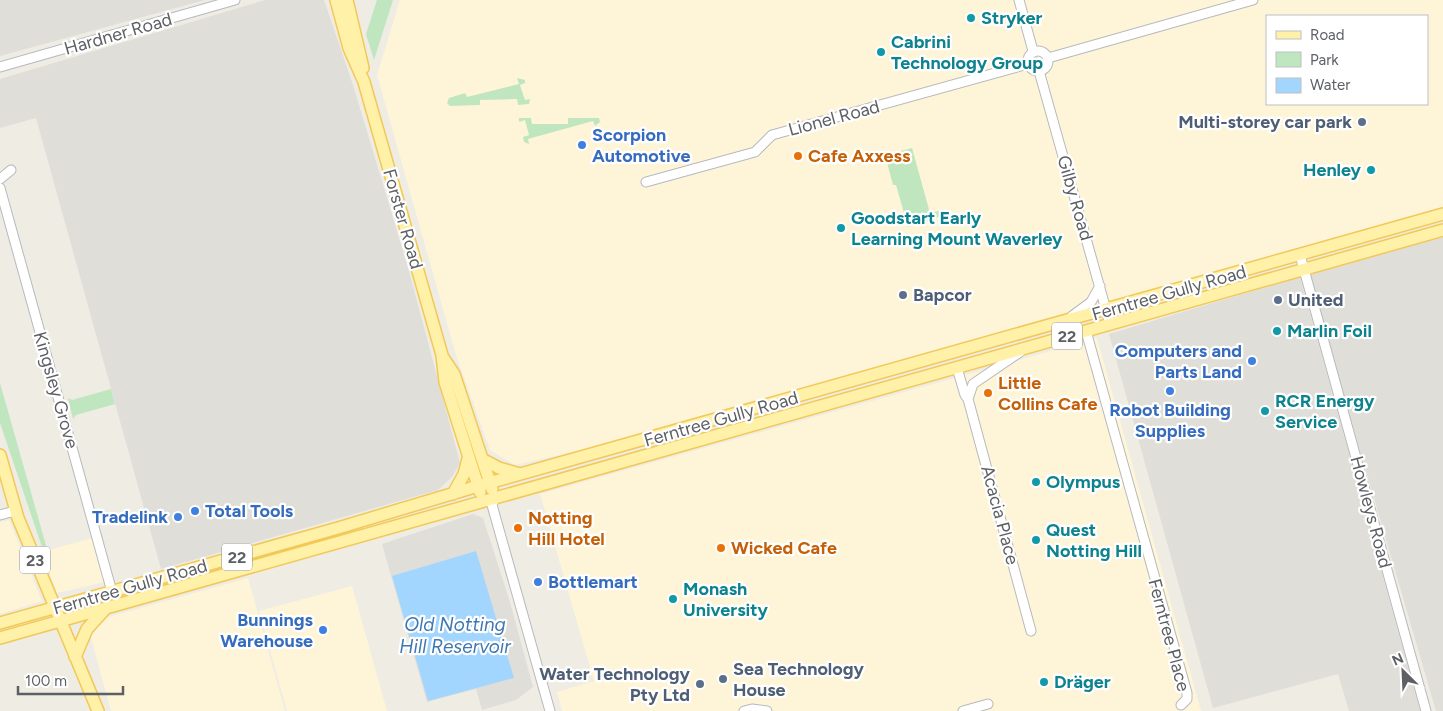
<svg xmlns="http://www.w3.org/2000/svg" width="1443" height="711" font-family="Figtree,sans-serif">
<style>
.commercial{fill:#fef5d9;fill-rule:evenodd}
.industrial{fill:#e0ded8}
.green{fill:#c0e6c0}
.water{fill:#a3d6ff}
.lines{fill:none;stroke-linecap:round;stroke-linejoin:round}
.minor-casing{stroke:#b6b9be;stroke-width:11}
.major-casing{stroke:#f2c859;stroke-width:14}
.minor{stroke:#fff;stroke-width:9}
.major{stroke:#fff1a8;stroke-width:11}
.culture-dot{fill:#0f9aa8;stroke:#fff;stroke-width:2}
.service-dot{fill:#5c6f8a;stroke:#fff;stroke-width:2}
.shop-dot{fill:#3f7fe0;stroke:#fff;stroke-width:2}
.food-dot{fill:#e8710a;stroke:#fff;stroke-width:2}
.labels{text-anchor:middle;stroke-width:4.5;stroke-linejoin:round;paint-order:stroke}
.shield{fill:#fff;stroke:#8d8f92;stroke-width:1}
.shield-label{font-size:16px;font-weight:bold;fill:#5c5f64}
.culture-label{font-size:18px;font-weight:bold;fill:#0d838f;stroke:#fff;text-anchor:start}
.street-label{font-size:18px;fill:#5c5f64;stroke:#fff}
.service-label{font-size:18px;font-weight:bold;fill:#4e5e75;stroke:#fff;text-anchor:start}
.shop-label{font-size:18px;font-weight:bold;fill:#366cbe;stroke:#fff;text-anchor:start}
.food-label{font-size:18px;font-weight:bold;fill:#c56008;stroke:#fff;text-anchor:start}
.water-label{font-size:19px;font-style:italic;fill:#3f77b2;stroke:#fff}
</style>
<rect width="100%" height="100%" fill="#eeece3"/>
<path class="commercial" d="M 400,0 L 1015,0 L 1097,277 L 1023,0 L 1443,0 L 1443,209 L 1107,310 L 648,435 L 515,465 L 490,450 L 456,355 L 377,75 ZM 1267,16 L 1427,16 L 1427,104 L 1267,104 Z
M 1097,338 L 1201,711 L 562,711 L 557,692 L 594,681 L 540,494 Z
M 9,520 L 42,601 L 0,614 L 0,522 Z
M 93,538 L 105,582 L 57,593 L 41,552 Z
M 248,578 L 285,711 L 111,711 L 87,623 Z
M 352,586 L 387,711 L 287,711 L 259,611 Z"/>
<path class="industrial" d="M 0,0 L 205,0 L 0,56 Z
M 265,0 L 324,0 L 353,85 L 409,271 L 460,463 L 452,477 L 438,490 L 161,569 L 36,118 L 0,128 L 0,79 Z
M 1443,234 L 1443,711 L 1436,711 L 1308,272 Z
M 1300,277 L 1420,711 L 1349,711 L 1338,674 L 1213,708 L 1109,334 Z
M 473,514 L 483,518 L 510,602 L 533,687 L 516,700 L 482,710 L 476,689 L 427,702 L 382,544 Z"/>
<path class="green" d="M 377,0 L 393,0 L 374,60 L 366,34 Z
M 517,78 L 525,80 L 525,83 L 520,85 L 525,100 L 530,99 L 529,104 L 518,105 L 517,99 L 480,100 L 480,105 L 450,106 L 447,103 L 449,98 L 465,93 L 467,97 L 519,84 Z
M 519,118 L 531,118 L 532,124 L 568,124 L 568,118 L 599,118 L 600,122 L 595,126 L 593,121 L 528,139 L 529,144 L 524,142 L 523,137 L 529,135 L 525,120 L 519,122 Z
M 912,148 L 930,213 L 939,211 L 940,216 L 933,220 L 908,227 L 896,185 L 893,185 L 885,155 Z
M 0,383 L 47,549 L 43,550 L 0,423 Z
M 111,389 L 115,404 L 76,415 L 73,419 L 68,398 L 72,400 Z"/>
<path class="water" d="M 476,551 L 514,678 L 428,701 L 392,576 Z"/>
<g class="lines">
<g class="minor-casing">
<path id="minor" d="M 1019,0 L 1033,51
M1028 61a10 10 0 1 1 20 0a10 10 0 1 1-20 0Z
M 1048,58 L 1253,0
M 0,67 L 235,0
M 1039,71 L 1110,324
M 0,179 L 11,170
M 646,182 L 755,152 L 772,135 L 1028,64
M 0,188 L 112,592
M 1300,255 L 1426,711
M 1072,316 L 1091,302 L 1100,286
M 1086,331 L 1187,693 L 1187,699 L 1181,705
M 957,368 L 965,395 L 968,399 L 1031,631
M 968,399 L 973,384 L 1020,352
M 495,497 L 492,505 L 550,711
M 0,515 L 15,511
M 744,711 L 752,709 L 767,711
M 963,711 L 988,704"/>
</g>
<g class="major-casing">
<path id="major" d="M 336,0 L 349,48 L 364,82 L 442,355 L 445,382 L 480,492
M 347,0 L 363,68
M 444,359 L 454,374 L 492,489
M 0,455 L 18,518 L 98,711
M 482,459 L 499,468 L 520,474
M 453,494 L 464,474 L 468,459
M 0,623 L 338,528 L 478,486 L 1443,214
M 0,638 L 1443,230
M 75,657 L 87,629 L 106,608"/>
</g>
<use href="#minor" class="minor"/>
<use href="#major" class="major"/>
</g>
<g class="culture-dot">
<circle cx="971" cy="18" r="5"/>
<circle cx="881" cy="52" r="5"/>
<circle cx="1371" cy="170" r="5"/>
<circle cx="841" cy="228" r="5"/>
<circle cx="1277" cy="331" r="5"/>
<circle cx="1265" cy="411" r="5"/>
<circle cx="1036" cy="482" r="5"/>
<circle cx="1036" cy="540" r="5"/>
<circle cx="673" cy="599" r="5"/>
<circle cx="1044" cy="682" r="5"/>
</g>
<g class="service-dot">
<circle cx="1362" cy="122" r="5"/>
<circle cx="903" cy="295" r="5"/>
<circle cx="1278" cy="300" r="5"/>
<circle cx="723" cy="679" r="5"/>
<circle cx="700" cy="684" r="5"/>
</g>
<g class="shop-dot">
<circle cx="582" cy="145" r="5"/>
<circle cx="1252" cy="361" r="5"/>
<circle cx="1170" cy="391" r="5"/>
<circle cx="195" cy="511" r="5"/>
<circle cx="178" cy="517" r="5"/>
<circle cx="538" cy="582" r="5"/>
<circle cx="323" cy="630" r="5"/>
</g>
<g class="food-dot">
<circle cx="798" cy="156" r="5"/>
<circle cx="988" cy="393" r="5"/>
<circle cx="518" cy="528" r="5"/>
<circle cx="721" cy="548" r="5"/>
</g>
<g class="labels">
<g class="shield">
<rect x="1052" y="322.5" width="30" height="27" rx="4"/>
<rect x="222" y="543.5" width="30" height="27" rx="4"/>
<rect x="20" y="546.5" width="30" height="27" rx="4"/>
</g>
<g class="shield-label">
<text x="1067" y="342">22</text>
<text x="237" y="563">22</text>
<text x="35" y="566">23</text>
</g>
<g class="culture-label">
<text x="981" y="24">Stryker</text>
<text x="891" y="48">Cabrini<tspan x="891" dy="21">Technology Group</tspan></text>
<text x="1361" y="176" text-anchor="end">Henley</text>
<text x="851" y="224">Goodstart Early<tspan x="851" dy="21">Learning Mount Waverley</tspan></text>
<text x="1287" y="337">Marlin Foil</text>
<text x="1275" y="407">RCR Energy<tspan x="1275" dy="21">Service</tspan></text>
<text x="1046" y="488">Olympus</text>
<text x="1046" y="536">Quest<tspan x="1046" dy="21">Notting Hill</tspan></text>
<text x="683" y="595">Monash<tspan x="683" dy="21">University</tspan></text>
<text x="1054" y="688">Dräger</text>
</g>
<g class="street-label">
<text transform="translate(118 34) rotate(-16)" y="6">Hardner Road</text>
<text transform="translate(834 118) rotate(-15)" y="6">Lionel Road</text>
<text transform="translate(1075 198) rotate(74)" y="6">Gilby Road</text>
<text transform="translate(403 219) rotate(74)" y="6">Forster Road</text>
<text transform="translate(1169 293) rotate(-16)" y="6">Ferntree Gully Road</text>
<text transform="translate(56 390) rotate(74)" y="6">Kingsley Grove</text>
<text transform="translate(721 419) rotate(-16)" y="6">Ferntree Gully Road</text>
<text transform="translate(1371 512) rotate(75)" y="6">Howleys Road</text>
<text transform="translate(1000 515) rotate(75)" y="6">Acacia Place</text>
<text transform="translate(130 587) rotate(-16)" y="6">Ferntree Gully Road</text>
<text transform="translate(1169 635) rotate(75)" y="6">Ferntree Place</text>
</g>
<g class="service-label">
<text x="1352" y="128" text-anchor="end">Multi-storey car park</text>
<text x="913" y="301">Bapcor</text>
<text x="1288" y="306">United</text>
<text x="733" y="675">Sea Technology<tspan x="733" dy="21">House</tspan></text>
<text x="690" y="680" text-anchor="end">Water Technology<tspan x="690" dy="21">Pty Ltd</tspan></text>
</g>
<g class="shop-label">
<text x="592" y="141">Scorpion<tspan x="592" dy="21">Automotive</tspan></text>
<text x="1242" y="357" text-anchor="end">Computers and<tspan x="1242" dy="21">Parts Land</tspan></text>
<text x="1170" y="416" text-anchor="middle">Robot Building<tspan x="1170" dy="21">Supplies</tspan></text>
<text x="205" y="517">Total Tools</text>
<text x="168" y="523" text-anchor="end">Tradelink</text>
<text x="548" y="588">Bottlemart</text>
<text x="313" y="626" text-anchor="end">Bunnings<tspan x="313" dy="21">Warehouse</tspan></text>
</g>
<g class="food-label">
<text x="808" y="162">Cafe Axxess</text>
<text x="998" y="389">Little<tspan x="998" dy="21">Collins Cafe</tspan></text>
<text x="528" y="524">Notting<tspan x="528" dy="21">Hill Hotel</tspan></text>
<text x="731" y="554">Wicked Cafe</text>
</g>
<g class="water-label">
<text x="455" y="631">Old Notting<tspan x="455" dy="22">Hill Reservoir</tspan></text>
</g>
</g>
<rect x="1266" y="15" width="162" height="90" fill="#ffffff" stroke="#bebfc1"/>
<rect x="1276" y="31" width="25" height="8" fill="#fff1a8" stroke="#bebfc1"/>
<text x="1310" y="40" font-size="15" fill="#5c5f64">Road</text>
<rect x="1276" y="52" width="25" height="15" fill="#c0e6c0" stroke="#bebfc1"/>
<text x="1310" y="65" font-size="15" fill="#5c5f64">Park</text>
<rect x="1276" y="78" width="25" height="15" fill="#a3d6ff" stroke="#bebfc1"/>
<text x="1310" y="90" font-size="15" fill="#5c5f64">Water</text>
<g transform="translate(1403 671) rotate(336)" stroke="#ffffff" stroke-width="4" paint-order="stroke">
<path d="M0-4L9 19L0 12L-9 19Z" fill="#5c5f64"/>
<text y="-8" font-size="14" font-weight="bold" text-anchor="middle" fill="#5c5f64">N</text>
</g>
<path d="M18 686v8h105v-8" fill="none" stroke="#5c5f64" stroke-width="2.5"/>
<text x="25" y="686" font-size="15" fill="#5c5f64" stroke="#ffffff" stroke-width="4" paint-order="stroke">100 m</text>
</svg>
